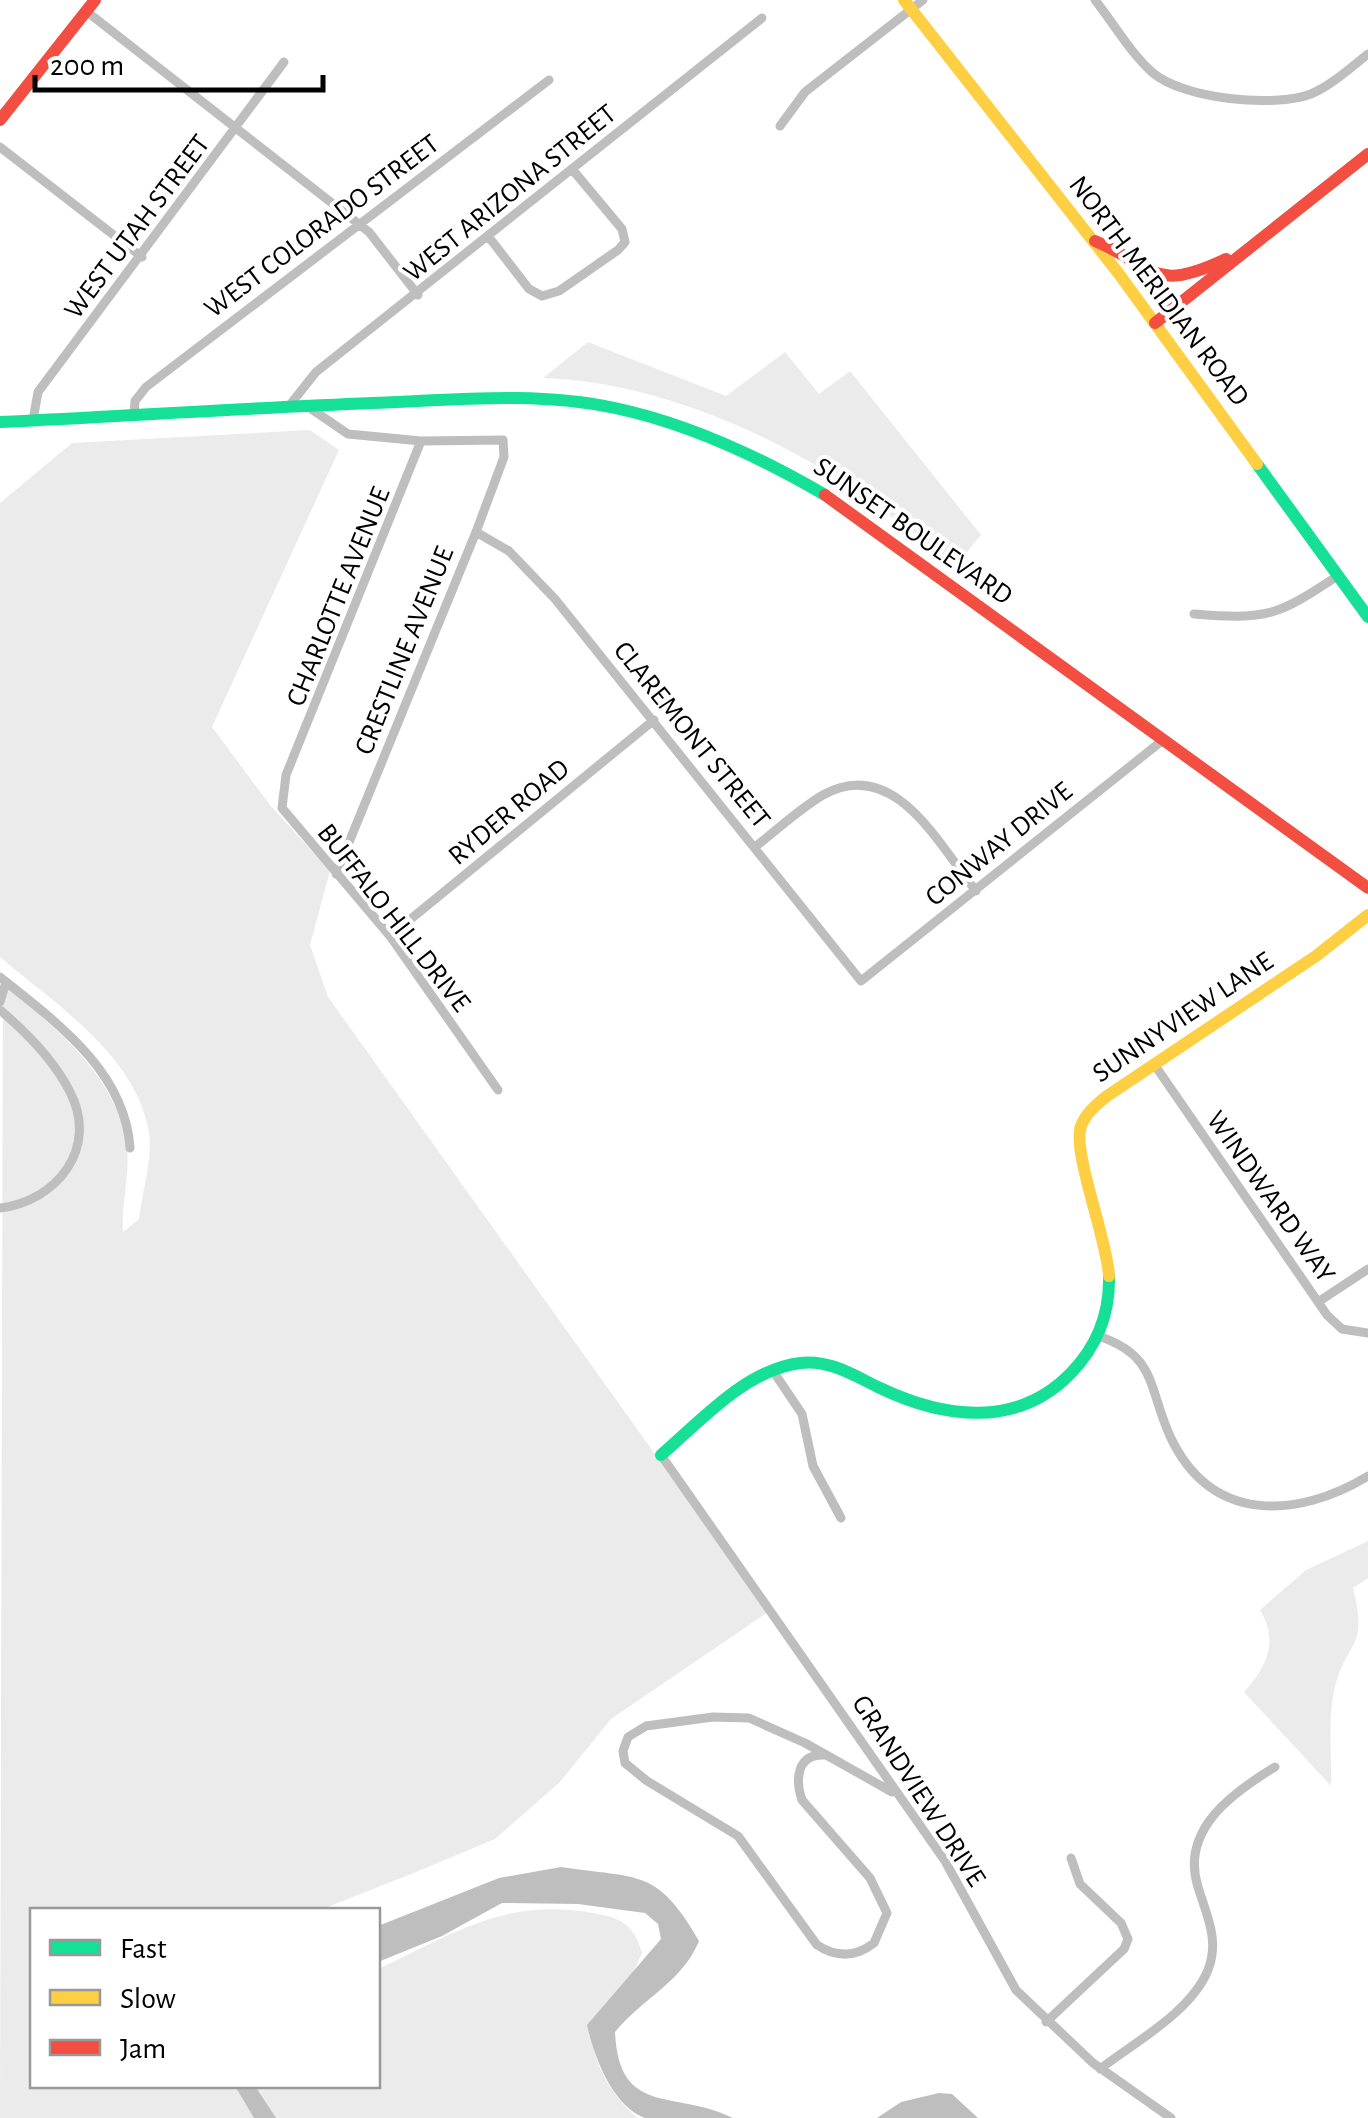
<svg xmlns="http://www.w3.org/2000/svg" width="1368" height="2118" font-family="'Alegreya Sans',sans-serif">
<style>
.green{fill:#ebebeb}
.water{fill:#bebebe}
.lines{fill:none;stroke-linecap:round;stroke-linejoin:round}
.street{stroke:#bebebe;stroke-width:9}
.fast{stroke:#16e098;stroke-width:12}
.slow{stroke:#ffcf43;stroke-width:12}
.jam{stroke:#f24e42;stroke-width:12}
.labels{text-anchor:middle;stroke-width:8;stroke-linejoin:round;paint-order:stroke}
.street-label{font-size:28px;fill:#000;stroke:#fff}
</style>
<rect width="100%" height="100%" fill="#fff"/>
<path class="green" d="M 588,342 L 726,396 L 785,352 L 819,394 L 850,371 L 981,535 L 957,564 C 915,536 875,502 832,475 C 748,423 642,381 543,378 Z
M 310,430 L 339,450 L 212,727 L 270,805 L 330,871 L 310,945 L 328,997 L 768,1612 L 611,1719 L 560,1782 L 495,1839 L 416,1872 L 320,1910 L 32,1910 L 32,2086 L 378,2086 L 378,1969 C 453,1934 506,1897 593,1913 C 621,1918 634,1924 642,1953 L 629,1982 L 590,2023 C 593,2064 608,2091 637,2118 L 0,2118 L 3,984 C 53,1025 119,1078 127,1147 C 130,1175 121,1205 123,1232 L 139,1219 C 142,1193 153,1158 149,1133 C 137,1056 55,1004 0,957 L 0,503 L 72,443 Z
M 1368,1541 L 1368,1578 L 1353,1588 C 1368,1648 1349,1639 1336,1683 C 1327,1713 1332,1755 1331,1786 L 1244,1692 C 1267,1666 1279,1642 1260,1610 L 1306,1570 Z"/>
<path class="water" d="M 561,1867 C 638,1879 657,1867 699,1941 C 683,1981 642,1999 615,2032 C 619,2118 675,2089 733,2118 C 712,2118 663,2118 645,2118 C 612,2106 594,2056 587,2025 L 661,1939 L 658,1924 L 645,1913 L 578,1904 L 502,1903 L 442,1936 L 378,1962 L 378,1926 L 499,1878 Z
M 235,2086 L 255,2086 L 276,2118 L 254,2118 Z
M 939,2093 L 952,2094 L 978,2118 L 877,2118 L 901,2102 Z"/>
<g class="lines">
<path class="street" d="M 1095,0 C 1114,24 1131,54 1153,73 C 1184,99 1274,108 1311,94 C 1332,85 1350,68 1368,54
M 86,11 L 369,232 L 418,295
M 780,126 L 805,92 L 923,0
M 0,147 L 142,257
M 488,236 L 529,289 L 542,296 L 559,291 L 618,250 L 625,242 L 622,229 L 572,169
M 289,406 L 316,372 L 762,18
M 307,406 L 348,434 L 421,441 L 503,440 L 504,457 L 476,532 L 336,874
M 134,415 L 135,401 L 146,387 L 549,80
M 33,420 L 38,392 L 284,62
M 421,441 L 286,775 L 282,808 L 390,936 L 498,1090
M 476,532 L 509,551 L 555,599 L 861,981 L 1163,740
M 1194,614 C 1268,620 1277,616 1339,575
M 755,847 C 777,830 799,809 823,795 C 894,755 939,845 976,891
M 390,936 L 654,720
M 0,977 C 56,1022 125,1071 130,1148
M 0,1002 L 6,982
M 0,1010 C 26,1032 54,1060 70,1092 C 99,1148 57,1201 0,1208
M 1154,1064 L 1327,1315 L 1342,1329 L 1368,1333
M 1318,1302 L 1368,1269
M 1098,1336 C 1157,1355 1148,1388 1170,1436 C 1211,1524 1297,1519 1368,1476
M 773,1371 L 802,1414 L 813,1466 L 841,1518
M 661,1455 L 945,1861 L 1016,1990 L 1093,2063 L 1171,2118
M 824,1755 C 797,1754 795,1779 802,1800 L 870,1878 L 887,1913 L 874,1943 C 856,1957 837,1958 817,1945 L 738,1836 L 647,1781 L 625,1763 L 623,1751 L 628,1737 L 646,1726 L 713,1717 L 749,1718 L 805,1743 L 892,1792
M 1046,2022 L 1124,1949 L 1128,1939 L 1121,1923 L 1080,1884 L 1071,1858
M 1100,2069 C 1135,2042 1191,2012 1208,1970 C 1220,1940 1206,1914 1198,1887 C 1180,1830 1232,1793 1275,1767"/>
<path class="fast" d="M 0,422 C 124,416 248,408 372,403 C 453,400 535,391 615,408 C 690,424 760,457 825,495
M 1257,464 L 1368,617
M 661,1455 C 701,1421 745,1370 800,1363 C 829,1359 855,1376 880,1388 C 943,1418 1017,1429 1071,1373 C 1097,1346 1110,1314 1109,1276"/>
<path class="slow" d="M 904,0 L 1119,274 L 1257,464
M 1109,1276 C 1107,1238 1072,1152 1081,1126 C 1086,1113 1097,1104 1107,1096 L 1316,956 L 1368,915"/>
<path class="jam" d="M 0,120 L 95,0
M 1095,241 C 1156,267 1152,294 1226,259
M 1155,323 L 1368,154
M 825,495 L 1368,888"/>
</g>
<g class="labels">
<g class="street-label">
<text transform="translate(509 192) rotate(-39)" y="10">WEST ARIZONA STREET</text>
<text transform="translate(321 225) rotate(-37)" y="10">WEST COLORADO STREET</text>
<text transform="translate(136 226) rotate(-53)" y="10">WEST UTAH STREET</text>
<text transform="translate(1160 290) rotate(53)" y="10">NORTH MERIDIAN ROAD</text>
<text transform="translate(914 530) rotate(35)" y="10">SUNSET BOULEVARD</text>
<text transform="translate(337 596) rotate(-68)" y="10">CHARLOTTE AVENUE</text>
<text transform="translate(403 650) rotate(-68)" y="10">CRESTLINE AVENUE</text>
<text transform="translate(693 734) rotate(51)" y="10">CLAREMONT STREET</text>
<text transform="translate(508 811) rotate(-40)" y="10">RYDER ROAD</text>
<text transform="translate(998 843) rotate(-39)" y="10">CONWAY DRIVE</text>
<text transform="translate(395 917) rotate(52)" y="10">BUFFALO HILL DRIVE</text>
<text transform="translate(1182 1016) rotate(-34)" y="10">SUNNYVIEW LANE</text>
<text transform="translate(1272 1196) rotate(55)" y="10">WINDWARD WAY</text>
<text transform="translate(920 1790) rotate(57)" y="10">GRANDVIEW DRIVE</text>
</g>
</g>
<rect x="30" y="1908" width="350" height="180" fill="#ffffff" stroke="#999999" stroke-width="2.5"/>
<rect x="50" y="1940" width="50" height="15" fill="#16e098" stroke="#999999" stroke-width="2.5"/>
<text x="120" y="1958" font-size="30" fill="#000000">Fast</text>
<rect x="50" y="1990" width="50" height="15" fill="#ffcf43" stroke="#999999" stroke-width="2.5"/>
<text x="120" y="2008" font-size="30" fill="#000000">Slow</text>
<rect x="50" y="2040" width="50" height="15" fill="#f24e42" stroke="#999999" stroke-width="2.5"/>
<text x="120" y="2058" font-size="30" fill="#000000">Jam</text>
<path d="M35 75v15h288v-15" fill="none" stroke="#000000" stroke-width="5"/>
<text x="50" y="75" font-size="30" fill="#000000" stroke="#ffffff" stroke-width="8" paint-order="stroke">200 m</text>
</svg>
